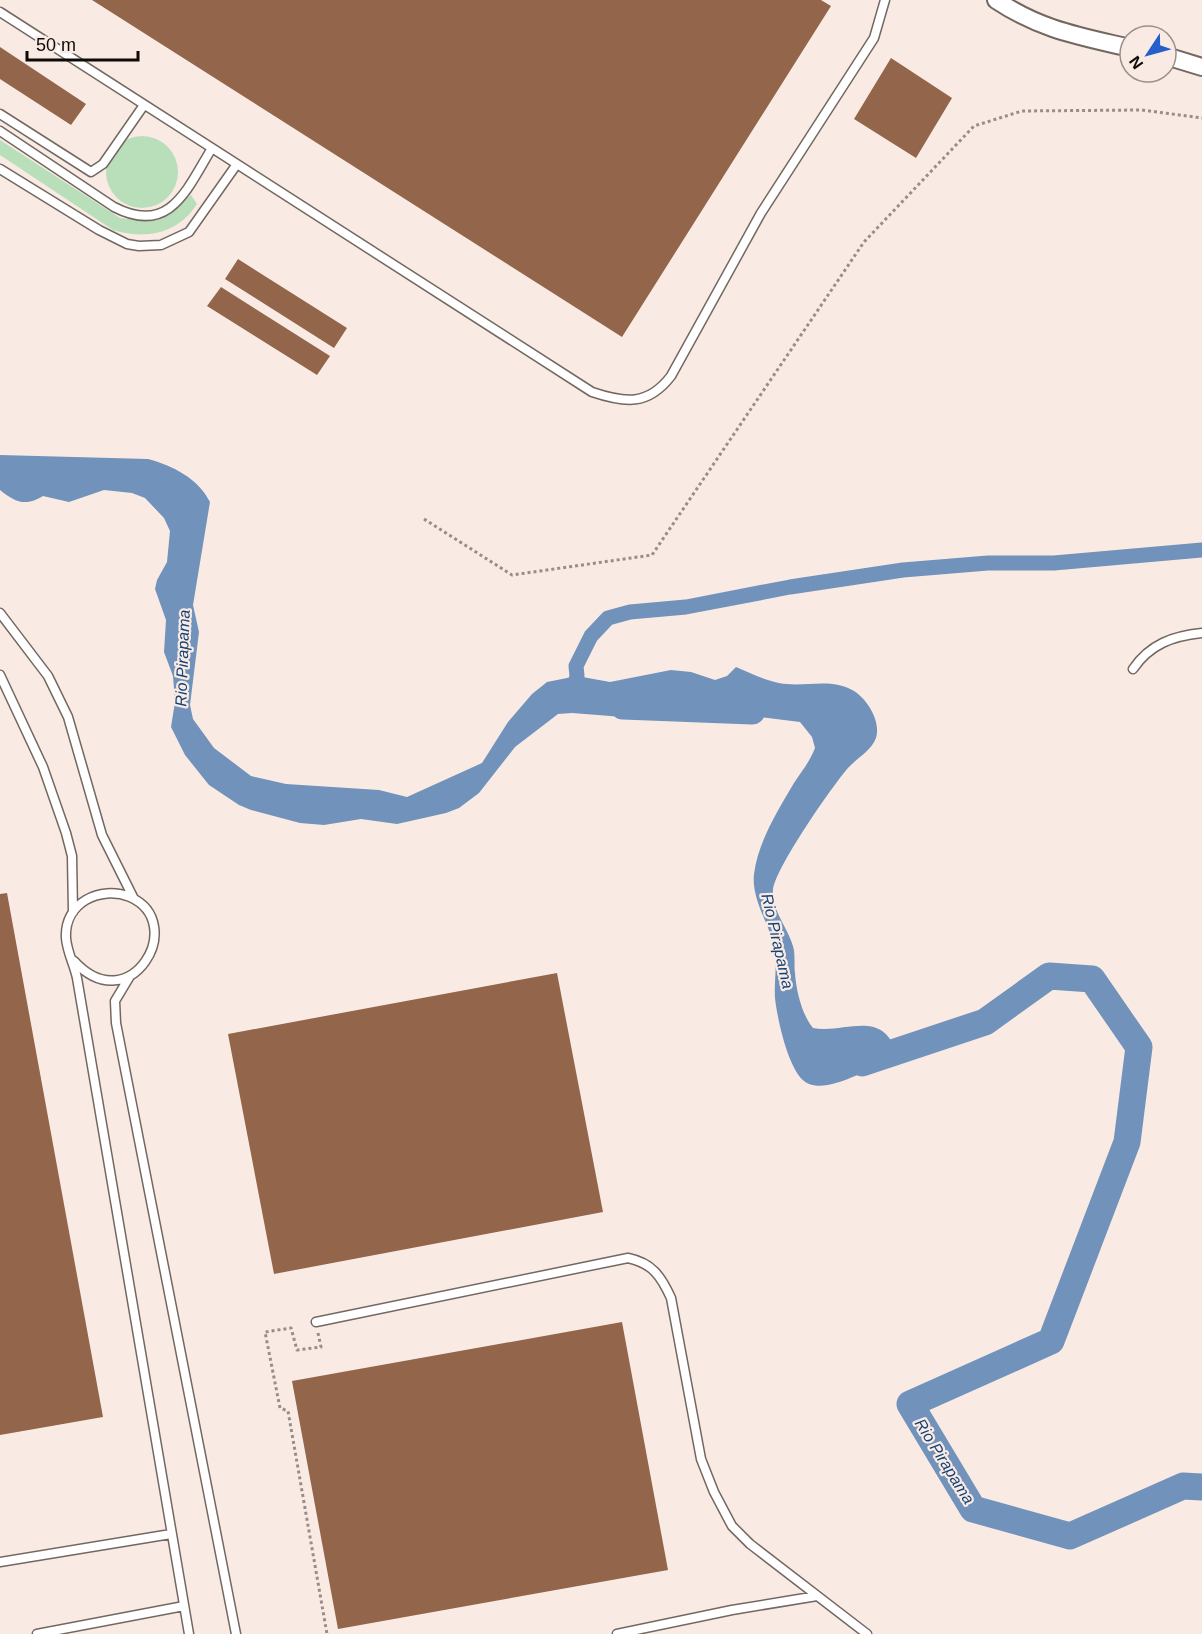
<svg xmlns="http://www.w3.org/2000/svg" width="1202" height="1634" font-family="Arial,sans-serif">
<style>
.green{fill:#b8deba}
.water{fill:#7192ba}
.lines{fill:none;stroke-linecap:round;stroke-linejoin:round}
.canal{stroke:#7192ba;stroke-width:15}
.river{stroke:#7192ba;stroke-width:27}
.building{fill:#93654a}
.lane-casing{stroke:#736861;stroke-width:11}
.street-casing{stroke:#736861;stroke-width:20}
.path{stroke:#988e89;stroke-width:3;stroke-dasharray:3 3;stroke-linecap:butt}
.lane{stroke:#fff;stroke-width:8}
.street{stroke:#fff;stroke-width:16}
.labels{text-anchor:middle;stroke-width:4.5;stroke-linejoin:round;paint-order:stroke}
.water-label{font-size:16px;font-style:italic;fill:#124175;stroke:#f9ebe4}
</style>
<rect width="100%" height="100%" fill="#f9ebe4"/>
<path class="green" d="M106 172a36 36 0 1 1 72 0a36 36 0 1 1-72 0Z
M 0,140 L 120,218 L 148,221 L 164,216 L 191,195 L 197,204 C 178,234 145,240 113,230 L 0,155 Z"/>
<path class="water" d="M 0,455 L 148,459 C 173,466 198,478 210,502 L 193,605 L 199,632 L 190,705 L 193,719 L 214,748 L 251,776 L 286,784 L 379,790 L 407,797 L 482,763 L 508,722 L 532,694 L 547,682 L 577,676 L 610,682 L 671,670 L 691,672 L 715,680 L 727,676 L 736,667 C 750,673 764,680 779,683 C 804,688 831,677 854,691 C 868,700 881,722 876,738 C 871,751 857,758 848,768 C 833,785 773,871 773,891 C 772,912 790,930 794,950 C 795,958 794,966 795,973 C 796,990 802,1015 813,1028 C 844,1034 882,1008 896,1052 C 878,1065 832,1093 809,1084 C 789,1077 777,1017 775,998 C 774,983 777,968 775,953 C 772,926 751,902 754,874 C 758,842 778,810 794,783 C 802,771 810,761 815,748 L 812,737 L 800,722 L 745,715 L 729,716 L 703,703 L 681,699 L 647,715 L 623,717 L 572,713 L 558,714 L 515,747 L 479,793 L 459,808 L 446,813 L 397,824 L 361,819 L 324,825 L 300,823 L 251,810 L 239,805 L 209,785 L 185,755 L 171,727 L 175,702 L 173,676 L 164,652 L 166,620 L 155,589 L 157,580 L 167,562 L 170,531 L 164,518 L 145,498 L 132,493 L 104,490 L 69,502 L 43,496 C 25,507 15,502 0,490 Z"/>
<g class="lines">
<path class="canal" d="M 572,695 L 577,676 L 576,666 L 591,636 L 608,618 L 630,612 L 686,607 L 790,587 L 903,570 L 988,563 L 1054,563 L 1202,550"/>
<path class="river" d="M 623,706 L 752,711
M 862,1063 L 985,1022 L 1049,976 L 1092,979 L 1139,1047 L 1127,1142 L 1051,1341 L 910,1404 L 973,1509 L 1070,1536 L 1183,1486 L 1202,1487"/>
</g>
<path class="building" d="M 92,0 L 821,0 L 831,6 L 622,337 Z
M 0,47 L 86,104 L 71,125 L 0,79 Z
M 891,58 L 952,98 L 916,158 L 854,119 Z
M 238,259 L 347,328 L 334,348 L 225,279 Z
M 221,287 L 330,356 L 317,375 L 207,306 Z
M 7,893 L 103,1417 L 0,1435 L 0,894 Z
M 557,973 L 603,1212 L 274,1274 L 228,1034 Z
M 622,1322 L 668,1570 L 338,1629 L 292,1381 Z"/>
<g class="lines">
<g class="lane-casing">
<path id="lane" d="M 0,12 L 592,392 C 625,403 648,406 671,376 L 761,213 L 874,38 L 885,0
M 0,114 L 91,172 L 103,164 L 144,105
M 0,131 L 114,207 C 170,236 187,189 212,148
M 0,169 L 99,230 L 127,244 L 139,246 L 161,245 L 189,232 L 237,164
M 0,613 L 48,676 L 68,717 L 102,835 L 134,899
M 1133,669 C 1150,644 1173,636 1202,633
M 0,675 L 43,767 L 66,833 L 72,856 L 73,912
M 74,961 C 130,1022 189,923 130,897 C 100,885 64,903 66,938 C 67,952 74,964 77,978 L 189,1634
M 130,976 L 115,1001 L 116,1023 L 236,1634
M 316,1322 L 628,1258 C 652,1263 661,1276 671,1298 L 701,1459 L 714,1492 L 732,1526 L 750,1544 L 867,1634
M 0,1562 L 171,1534
M 37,1634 L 184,1606
M 617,1634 L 732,1610 L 817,1596"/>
</g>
<g class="street-casing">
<path id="street" d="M 996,0 C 1041,30 1079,36 1130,48
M 1166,56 L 1202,67"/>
</g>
<path class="path" d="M 424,519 L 512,575 L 652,555 L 864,242 L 974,126 L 1022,111 L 1142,110 L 1202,118
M 318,1333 L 321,1347 L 297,1350 L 291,1328 L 265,1332 L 280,1408 L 288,1411 L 327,1634"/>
<use href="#lane" class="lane"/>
<use href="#street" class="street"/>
</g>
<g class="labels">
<g class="water-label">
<text transform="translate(182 658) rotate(-88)" y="6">Rio Pirapama</text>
<text transform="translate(778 941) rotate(77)" y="6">Rio Pirapama</text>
<text transform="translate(945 1461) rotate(58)" y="6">Rio Pirapama</text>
</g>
</g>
<g transform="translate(1148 54) rotate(234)"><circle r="28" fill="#f9ebe4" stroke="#9b918c" stroke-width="1.5"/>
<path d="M0-4.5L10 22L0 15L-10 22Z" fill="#255fcc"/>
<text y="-9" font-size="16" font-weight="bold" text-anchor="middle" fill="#0f0a08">N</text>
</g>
<path d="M27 51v9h111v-9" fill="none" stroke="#0f0a08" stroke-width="3"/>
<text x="36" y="51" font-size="18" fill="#0f0a08" stroke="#f9ebe4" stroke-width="4.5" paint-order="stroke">50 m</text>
</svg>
